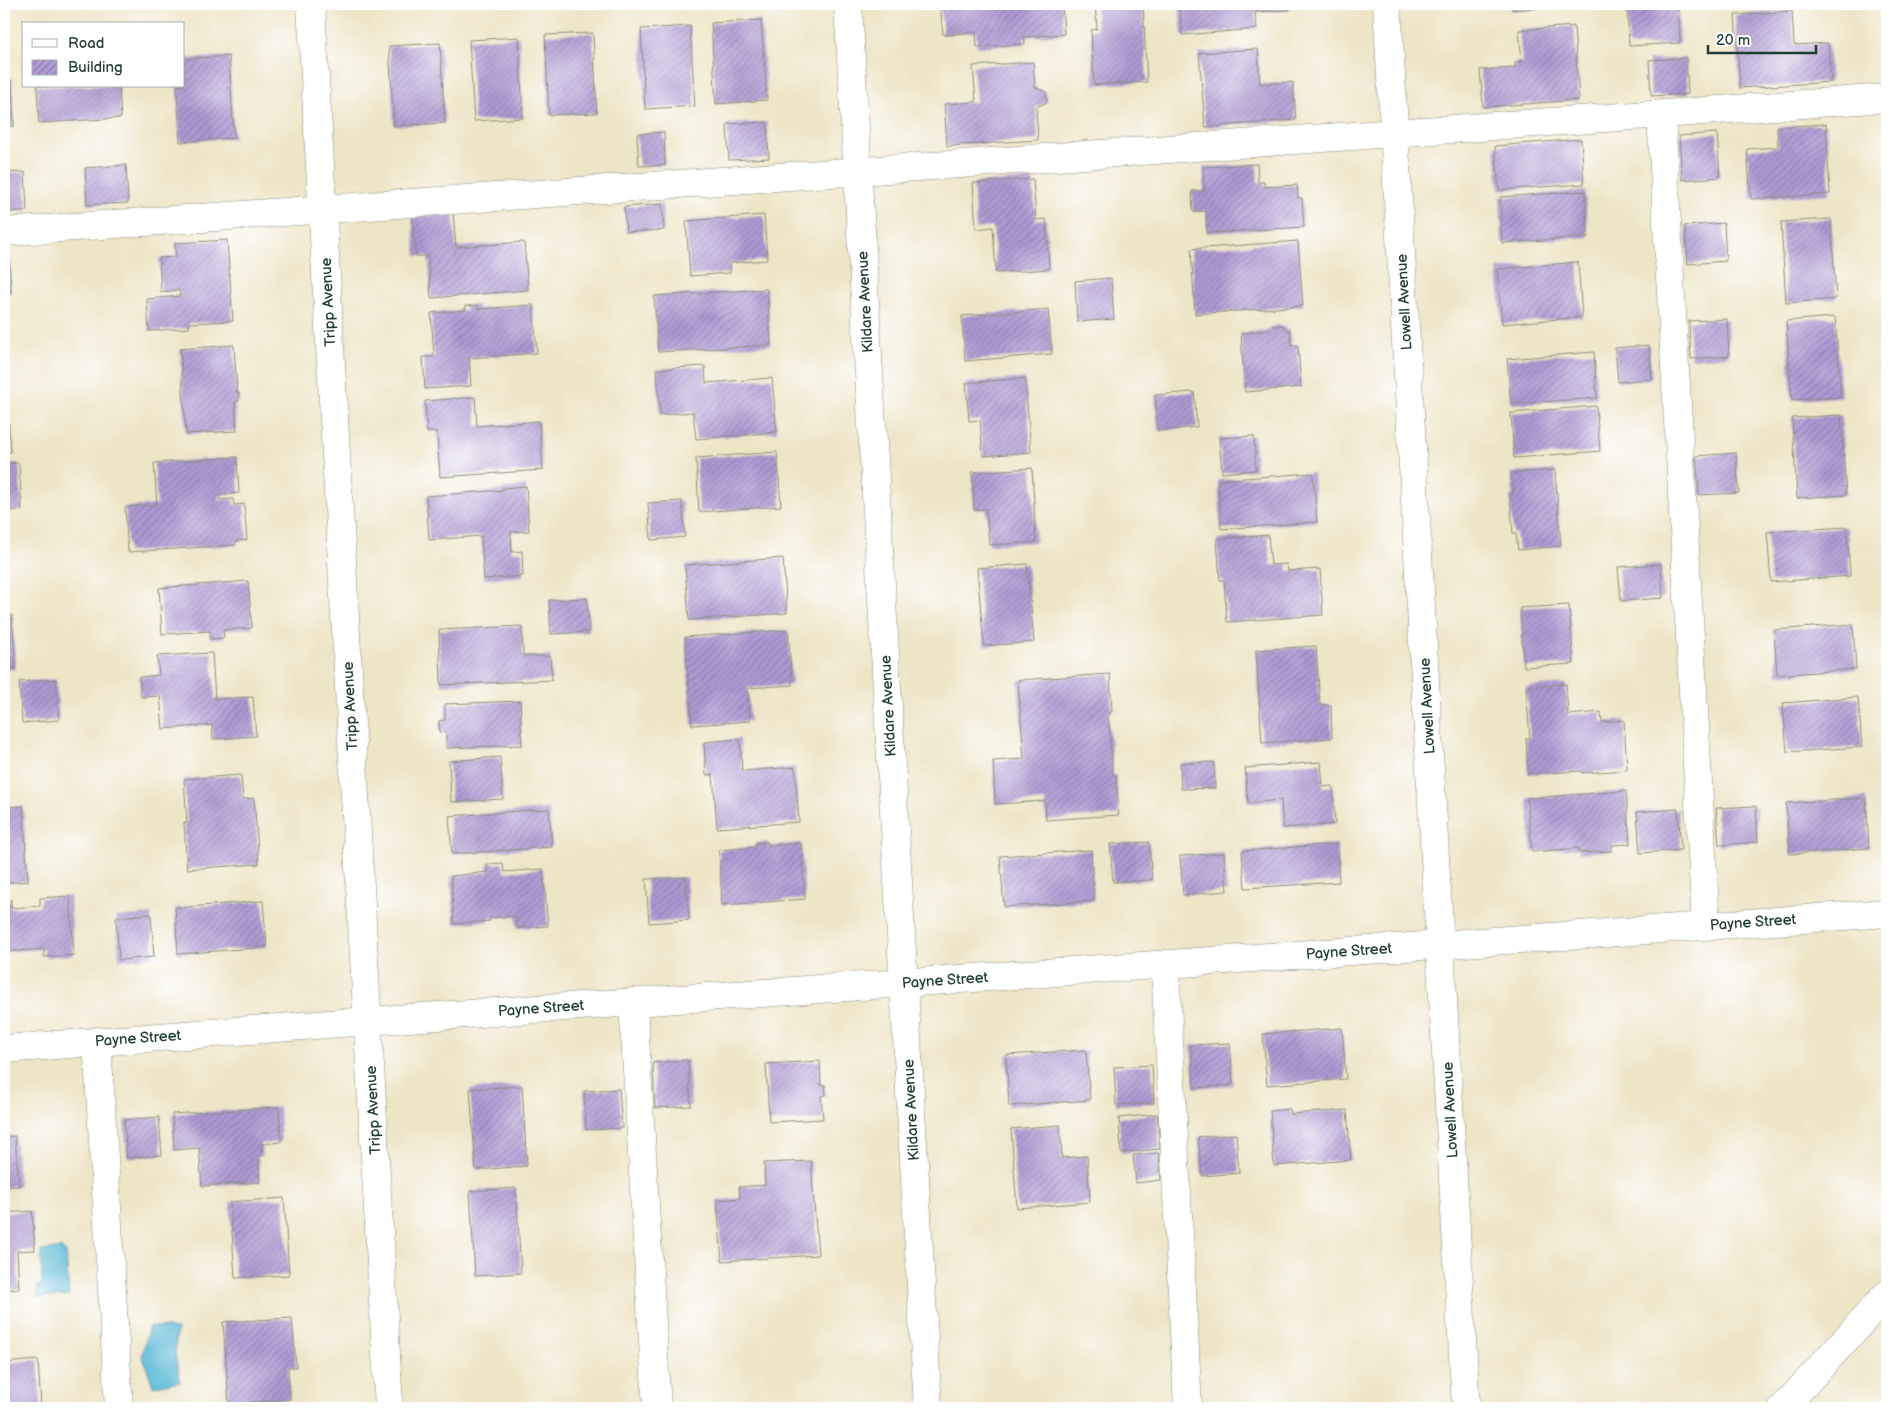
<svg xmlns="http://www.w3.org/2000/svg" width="1891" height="1412" font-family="'Balsamiq Sans',sans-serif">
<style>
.water{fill:#58b7d6;stroke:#3c7a85}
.building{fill:url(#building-hatch)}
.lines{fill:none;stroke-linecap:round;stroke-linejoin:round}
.minor-casing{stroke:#86907d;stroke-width:29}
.major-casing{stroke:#86907d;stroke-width:29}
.minor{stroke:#fff;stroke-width:28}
.major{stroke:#fff;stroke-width:28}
.labels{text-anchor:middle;stroke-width:4.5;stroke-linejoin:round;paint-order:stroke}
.street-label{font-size:15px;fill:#1f3d34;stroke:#fff}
</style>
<defs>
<pattern id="building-hatch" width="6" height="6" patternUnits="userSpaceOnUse" patternTransform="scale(1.25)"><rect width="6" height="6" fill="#b099d4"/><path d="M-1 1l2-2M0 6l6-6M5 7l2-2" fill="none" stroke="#8f7ead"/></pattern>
</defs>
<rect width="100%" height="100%" fill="#fff"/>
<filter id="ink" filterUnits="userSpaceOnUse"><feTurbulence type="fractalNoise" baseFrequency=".02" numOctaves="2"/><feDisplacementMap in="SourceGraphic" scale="10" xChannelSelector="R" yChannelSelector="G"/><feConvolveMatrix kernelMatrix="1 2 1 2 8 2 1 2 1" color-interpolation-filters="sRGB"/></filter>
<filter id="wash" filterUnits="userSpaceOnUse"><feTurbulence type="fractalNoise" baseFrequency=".0096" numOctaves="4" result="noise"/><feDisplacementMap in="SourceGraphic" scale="20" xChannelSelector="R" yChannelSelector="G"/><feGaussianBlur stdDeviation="1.12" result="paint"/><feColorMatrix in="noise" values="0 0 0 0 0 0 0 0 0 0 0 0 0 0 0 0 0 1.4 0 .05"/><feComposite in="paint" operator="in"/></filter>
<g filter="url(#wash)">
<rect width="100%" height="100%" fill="#eee4c6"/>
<path class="water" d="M 62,1248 L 66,1252 L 69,1296 L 38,1298 L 37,1285 L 42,1285 L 41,1251 Z
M 149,1326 L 177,1329 L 175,1354 L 181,1382 L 153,1386 L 142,1355 Z"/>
<g id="blocks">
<path class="building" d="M 940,4 L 1062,4 L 1064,34 L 1024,37 L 1025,44 L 977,47 L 976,32 L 943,35 Z
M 1095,4 L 1143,4 L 1147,82 L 1094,85 L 1091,30 L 1097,29 Z
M 1179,4 L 1289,4 L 1289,10 L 1255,12 L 1257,29 L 1182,35 Z
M 1511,4 L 1578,4 L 1578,5 L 1512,10 Z
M 1627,4 L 1678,4 L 1680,43 L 1629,46 Z
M 1792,11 L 1794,45 L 1828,43 L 1831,82 L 1740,88 L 1735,15 Z
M 761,20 L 767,100 L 716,104 L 711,23 Z
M 690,26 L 695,106 L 645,109 L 641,29 Z
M 1574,26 L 1579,100 L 1483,107 L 1480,70 L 1515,68 L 1515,62 L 1522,62 L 1519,30 Z
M 593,33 L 597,113 L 549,115 L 545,35 Z
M 519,37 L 523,118 L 474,121 L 469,40 Z
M 440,43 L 445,123 L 394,126 L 389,46 Z
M 1258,49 L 1260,84 L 1293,82 L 1296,120 L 1205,127 L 1199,53 Z
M 229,56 L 234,138 L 180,142 L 177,86 L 184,86 L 184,59 Z
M 1686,58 L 1688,94 L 1651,96 L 1649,60 Z
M 1033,62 L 1035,87 L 1046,92 L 1047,102 L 1036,107 L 1038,140 L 947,146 L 944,104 L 976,102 L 973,66 Z
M 4,80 L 12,80 L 14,126 L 4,127 Z
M 37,86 L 119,86 L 121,118 L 39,123 Z
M 767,122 L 769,158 L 729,160 L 727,124 Z
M 1826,124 L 1830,194 L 1751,199 L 1747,149 L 1778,147 L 1777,127 Z
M 664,132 L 665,165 L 639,166 L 637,134 Z
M 1717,133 L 1720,177 L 1682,180 L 1679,136 Z
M 1581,139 L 1584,184 L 1499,190 L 1495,146 Z
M 1257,164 L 1258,182 L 1264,182 L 1264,187 L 1297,185 L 1298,198 L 1302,198 L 1304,227 L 1207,233 L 1206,211 L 1193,212 L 1192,191 L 1204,191 L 1203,167 Z
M 126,165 L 128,203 L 87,205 L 85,168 Z
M 25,172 L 27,211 L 4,212 L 4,173 Z
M 1033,179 L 1036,220 L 1046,219 L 1049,269 L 996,273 L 993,227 L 976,229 L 973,183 Z
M 1585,191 L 1588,237 L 1502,243 L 1500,197 Z
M 662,204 L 664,230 L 626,232 L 624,207 Z
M 453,213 L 456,247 L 524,242 L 528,290 L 431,298 L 428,256 L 416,256 L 412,217 Z
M 764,215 L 767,260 L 729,263 L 730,273 L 690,276 L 686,221 Z
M 1831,219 L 1836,299 L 1786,303 L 1781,222 Z
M 1724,223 L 1726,261 L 1688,264 L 1685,226 Z
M 227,240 L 233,321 L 189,323 L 189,328 L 149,331 L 147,299 L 180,296 L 179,290 L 161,292 L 159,258 L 176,257 L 175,243 Z
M 1298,241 L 1303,306 L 1195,314 L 1191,249 Z
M 4,255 L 9,255 L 11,293 L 4,293 Z
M 1578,262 L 1582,317 L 1502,324 L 1497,269 Z
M 1111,278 L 1114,319 L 1077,322 L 1075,281 Z
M 767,289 L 771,345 L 658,352 L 654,296 Z
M 478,305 L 478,309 L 533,305 L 537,353 L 469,358 L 471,386 L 425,389 L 423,357 L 434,357 L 431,313 L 466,310 L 465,306 Z
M 1048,309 L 1052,354 L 965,361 L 962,316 Z
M 1835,317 L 1841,397 L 1792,400 L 1786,321 Z
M 1727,319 L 1729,356 L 1691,359 L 1689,321 Z
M 1282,325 L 1287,330 L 1290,330 L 1291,345 L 1298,345 L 1301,387 L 1245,392 L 1241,333 L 1268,330 L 1272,326 Z
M 234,345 L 237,393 L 239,393 L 239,401 L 235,402 L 237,431 L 186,434 L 180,349 Z
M 1649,345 L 1652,379 L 1618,382 L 1615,348 Z
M 1594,352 L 1597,398 L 1511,404 L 1507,359 Z
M 705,366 L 706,383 L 772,378 L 777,432 L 696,439 L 693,412 L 660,415 L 657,369 Z
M 1025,378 L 1031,452 L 983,456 L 980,420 L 969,421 L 966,383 Z
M 1194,392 L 1197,427 L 1158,431 L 1155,395 Z
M 475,397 L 477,426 L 539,421 L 543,470 L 440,477 L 437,432 L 427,432 L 425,401 Z
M 1596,406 L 1600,451 L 1514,458 L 1511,413 Z
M 4,413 L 8,413 L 11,452 L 4,452 Z
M 1841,415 L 1846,495 L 1797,498 L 1792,418 Z
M 1254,436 L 1256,470 L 1222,473 L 1219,438 Z
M 777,452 L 781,506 L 699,512 L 696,458 Z
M 1736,453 L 1739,493 L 1699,495 L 1696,456 Z
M 237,457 L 239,493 L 219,495 L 220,500 L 233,499 L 234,505 L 244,504 L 247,540 L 236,541 L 236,545 L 128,552 L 125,507 L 157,505 L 154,463 Z
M 4,463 L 19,463 L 22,510 L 4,511 Z
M 1032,468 L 1036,542 L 989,545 L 986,509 L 974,510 L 972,472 Z
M 1555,470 L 1561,546 L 1518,550 L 1516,533 L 1513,533 L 1510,496 L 1513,495 L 1511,473 Z
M 1313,473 L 1317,522 L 1221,529 L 1218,480 Z
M 526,486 L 529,531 L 511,532 L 512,552 L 522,551 L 523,576 L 484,579 L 481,536 L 429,540 L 426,496 L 503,490 L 503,488 Z
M 682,501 L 685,537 L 651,540 L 648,503 Z
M 1847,527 L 1850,576 L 1771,582 L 1767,532 Z
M 1268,535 L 1271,565 L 1287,564 L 1288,571 L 1320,569 L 1323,615 L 1227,622 L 1224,580 L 1220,580 L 1217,539 Z
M 783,558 L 787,613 L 689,620 L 685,565 Z
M 1027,564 L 1034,642 L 984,646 L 977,568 Z
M 1661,564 L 1663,598 L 1621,601 L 1618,567 Z
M 248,581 L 252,628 L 223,630 L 224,638 L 210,639 L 210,631 L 162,634 L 159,588 Z
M 587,598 L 589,632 L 551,634 L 549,600 Z
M 1569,605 L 1574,664 L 1524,667 L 1520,608 Z
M 4,615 L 12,615 L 16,669 L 4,670 Z
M 1853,624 L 1856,669 L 1777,675 L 1774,630 Z
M 522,626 L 523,656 L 550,656 L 552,680 L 441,685 L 439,630 Z
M 788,630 L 792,685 L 748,688 L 750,721 L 692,725 L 685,637 Z
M 1316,646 L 1320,705 L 1331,705 L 1332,738 L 1262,743 L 1256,650 Z
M 212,653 L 215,699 L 253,697 L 256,736 L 213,739 L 212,725 L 163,729 L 160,696 L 141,697 L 139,677 L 159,675 L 157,656 Z
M 1110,674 L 1112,712 L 1108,713 L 1113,775 L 1116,775 L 1119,815 L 1046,820 L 1045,801 L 995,804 L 993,761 L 1024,759 L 1018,680 Z
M 56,679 L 59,720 L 22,723 L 19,682 Z
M 1566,684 L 1568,715 L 1601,712 L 1602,722 L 1624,720 L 1627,770 L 1582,773 L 1581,771 L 1528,774 L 1526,738 L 1530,738 L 1526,687 Z
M 1858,697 L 1862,747 L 1787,752 L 1783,703 Z
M 520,701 L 522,745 L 446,748 L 446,732 L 440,733 L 439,721 L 445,720 L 445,704 Z
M 740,739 L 742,771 L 795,767 L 799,822 L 717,828 L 713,775 L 706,775 L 704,742 Z
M 500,757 L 503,799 L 451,802 L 449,761 Z
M 1214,762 L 1215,788 L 1181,789 L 1180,763 Z
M 1321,762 L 1323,787 L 1333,786 L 1335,824 L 1283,828 L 1281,800 L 1248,803 L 1245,768 Z
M 241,775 L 243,799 L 254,798 L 259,864 L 187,869 L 184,823 L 187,823 L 184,779 Z
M 1626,791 L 1630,844 L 1612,845 L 1612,851 L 1579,853 L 1579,848 L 1532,852 L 1527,798 Z
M 1866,798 L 1869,848 L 1790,854 L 1786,803 Z
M 23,806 L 28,881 L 4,883 L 4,807 Z
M 1756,806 L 1758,842 L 1719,845 L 1716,808 Z
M 549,809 L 552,847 L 452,854 L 449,816 Z
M 1678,809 L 1681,850 L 1640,853 L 1637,812 Z
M 768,842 L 768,846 L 801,843 L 805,899 L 722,905 L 719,850 L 755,847 L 755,843 Z
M 1149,842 L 1152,880 L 1113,882 L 1110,844 Z
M 1337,844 L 1339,882 L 1245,888 L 1242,851 Z
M 1091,850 L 1094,901 L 1004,907 L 1000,856 Z
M 1224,853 L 1227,891 L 1183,895 L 1180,856 Z
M 503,863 L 504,872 L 543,869 L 548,926 L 517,928 L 516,916 L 489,918 L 490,921 L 454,924 L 451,876 L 488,872 L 487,864 Z
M 686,877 L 689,920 L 649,923 L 646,879 Z
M 70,896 L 74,955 L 44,957 L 44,949 L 4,952 L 4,900 L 11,900 L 11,908 L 40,906 L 40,898 Z
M 263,901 L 267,947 L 178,954 L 175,908 Z
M 151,914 L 154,957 L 119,960 L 116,917 Z
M 1342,1028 L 1346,1079 L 1267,1085 L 1263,1034 Z
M 1230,1043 L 1233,1085 L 1194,1088 L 1191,1045 Z
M 1086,1050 L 1090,1100 L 1009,1106 L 1006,1055 Z
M 688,1060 L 691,1106 L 655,1108 L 653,1063 Z
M 820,1061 L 821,1085 L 825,1085 L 826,1095 L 821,1096 L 823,1119 L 769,1122 L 766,1064 Z
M 1152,1065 L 1154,1103 L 1116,1105 L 1114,1067 Z
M 522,1086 L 527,1166 L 476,1170 L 470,1089 Z
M 619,1089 L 622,1128 L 586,1130 L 584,1091 Z
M 279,1107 L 281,1142 L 261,1144 L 262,1156 L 258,1156 L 260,1182 L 202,1186 L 199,1148 L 174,1150 L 172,1114 Z
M 1290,1109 L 1291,1114 L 1347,1110 L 1351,1160 L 1274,1166 L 1270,1111 Z
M 1157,1114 L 1160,1149 L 1121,1153 L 1119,1118 Z
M 159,1117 L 162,1155 L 127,1158 L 124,1120 Z
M 1060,1125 L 1062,1158 L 1087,1156 L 1090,1202 L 1017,1208 L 1011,1129 Z
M 1236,1134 L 1239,1173 L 1202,1176 L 1198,1137 Z
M 15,1136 L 19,1186 L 4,1187 L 4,1137 Z
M 1159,1153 L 1161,1180 L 1136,1183 L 1133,1155 Z
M 811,1161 L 818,1255 L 722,1261 L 717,1200 L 740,1198 L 739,1187 L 765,1185 L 764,1163 Z
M 516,1188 L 521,1273 L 475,1276 L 470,1191 Z
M 284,1198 L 289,1275 L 235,1278 L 230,1202 Z
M 32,1211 L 35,1250 L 17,1251 L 19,1289 L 4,1290 L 4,1213 Z
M 292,1318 L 296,1367 L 288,1367 L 290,1399 L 229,1404 L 223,1322 Z
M 38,1360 L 41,1407 L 4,1408 L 4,1363 Z"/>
</g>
</g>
<g filter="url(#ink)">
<use href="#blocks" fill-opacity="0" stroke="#86907d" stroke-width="1"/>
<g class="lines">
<g class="minor-casing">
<path id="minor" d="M 311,4 L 389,1408
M 848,4 L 928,1408
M 1387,4 L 1466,1408
M 1661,114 L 1706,926
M 4,232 L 1887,98
M 1165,964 L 1188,1408
M 633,1002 L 657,1408
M 97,1041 L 119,1408
M 4,1049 L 368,1021 L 1887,913"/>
</g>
<g class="major-casing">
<path id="major" d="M 1783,1408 L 1887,1294"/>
</g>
<use href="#minor" class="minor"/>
<use href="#major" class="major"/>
</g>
</g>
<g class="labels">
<g class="street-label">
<text transform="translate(328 302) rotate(-93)" y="5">Tripp Avenue</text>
<text transform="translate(865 302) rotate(-93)" y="5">Kildare Avenue</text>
<text transform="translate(1404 302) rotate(-93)" y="5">Lowell Avenue</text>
<text transform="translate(350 706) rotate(-93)" y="5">Tripp Avenue</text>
<text transform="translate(888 706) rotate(-93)" y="5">Kildare Avenue</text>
<text transform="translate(1427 706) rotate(-93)" y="5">Lowell Avenue</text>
<text transform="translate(1753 922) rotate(-4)" y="5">Payne Street</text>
<text transform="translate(1349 951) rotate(-4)" y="5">Payne Street</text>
<text transform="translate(945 980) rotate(-4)" y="5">Payne Street</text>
<text transform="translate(541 1008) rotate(-4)" y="5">Payne Street</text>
<text transform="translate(138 1038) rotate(-4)" y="5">Payne Street</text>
<text transform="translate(373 1110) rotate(-93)" y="5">Tripp Avenue</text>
<text transform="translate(911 1110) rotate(-93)" y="5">Kildare Avenue</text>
<text transform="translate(1450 1110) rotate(-93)" y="5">Lowell Avenue</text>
</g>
</g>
<rect width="1891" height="1412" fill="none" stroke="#fff" stroke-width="20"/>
<rect x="22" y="22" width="162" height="65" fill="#ffffff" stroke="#a5b1ae"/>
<rect x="32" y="39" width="25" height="8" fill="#ffffff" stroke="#a5b1ae"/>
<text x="68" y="48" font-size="15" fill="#1f3d34">Road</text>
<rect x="32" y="60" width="25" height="15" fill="url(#building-hatch)" stroke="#a5b1ae"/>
<text x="68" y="72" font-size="15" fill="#1f3d34">Building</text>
<path d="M1708 45v8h108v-8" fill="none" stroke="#1f3d34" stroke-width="2.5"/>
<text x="1716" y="45" font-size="15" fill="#1f3d34" stroke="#ffffff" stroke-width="4" paint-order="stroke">20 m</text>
</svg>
